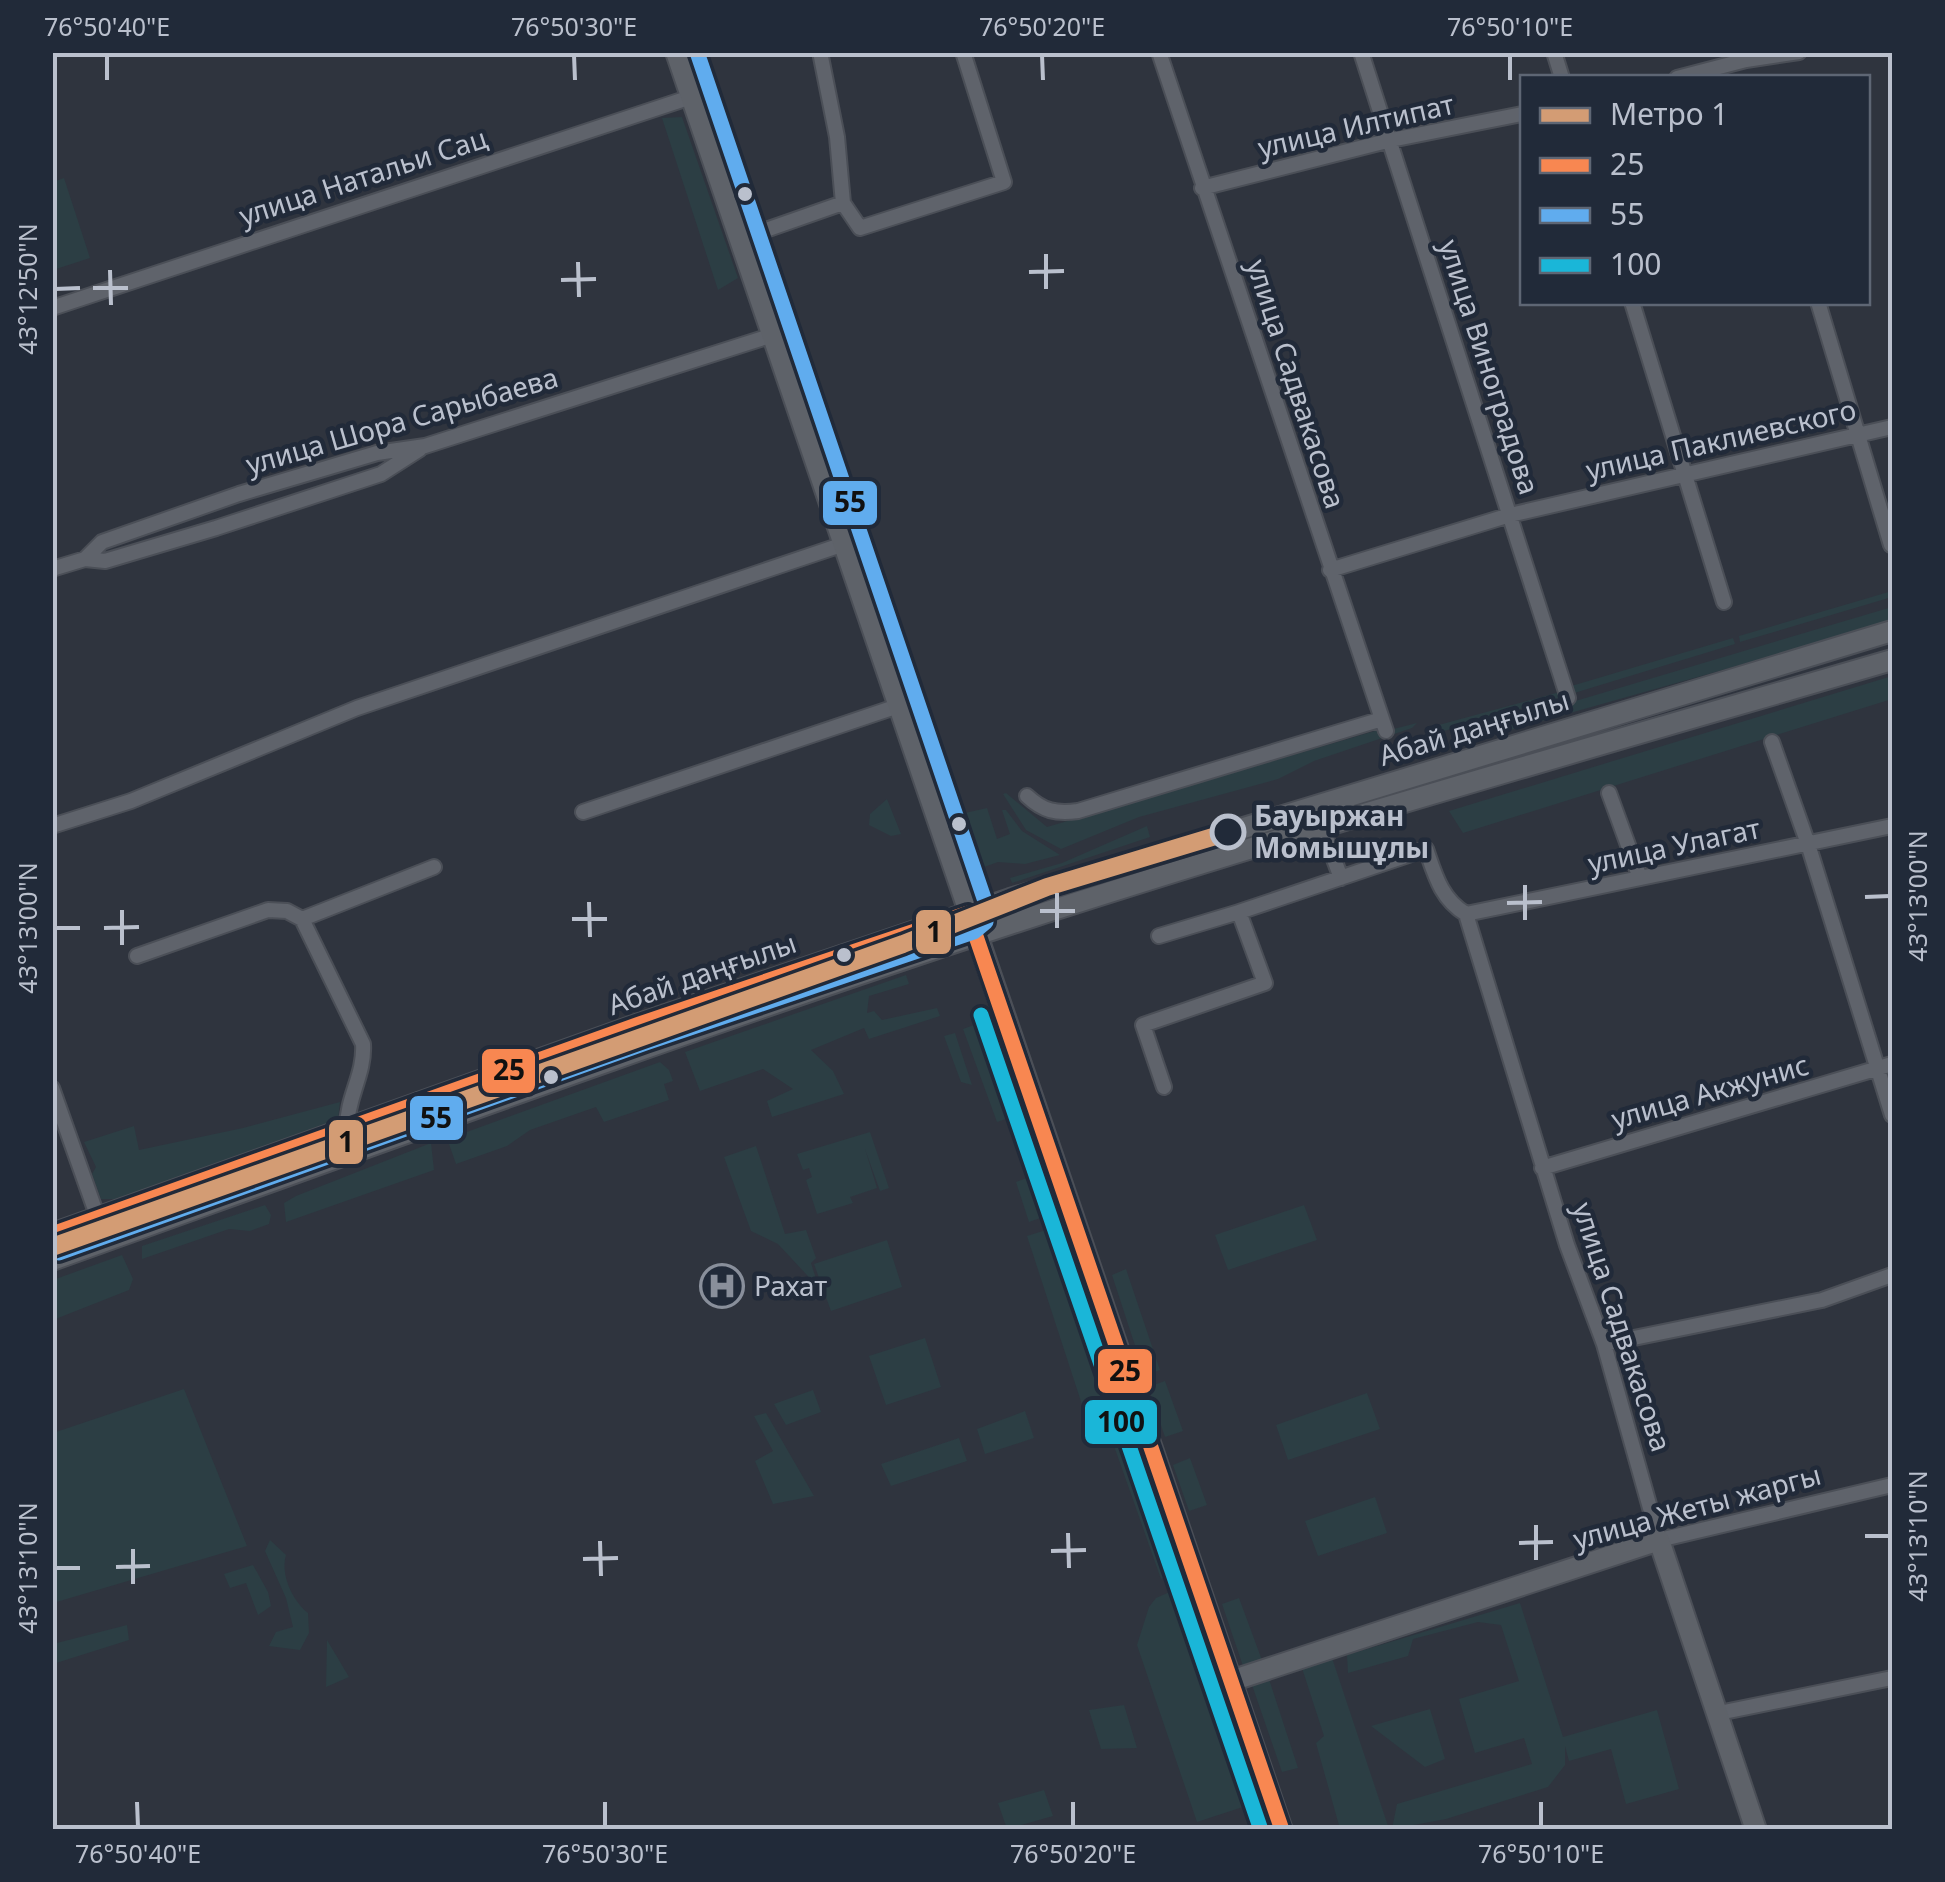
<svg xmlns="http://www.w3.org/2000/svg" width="1945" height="1882" font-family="'Noto Sans',sans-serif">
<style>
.green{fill:#2c3e44}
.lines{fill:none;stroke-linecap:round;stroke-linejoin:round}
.street-casing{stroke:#4b4f57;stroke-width:18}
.secondary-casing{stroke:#4b4f57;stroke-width:24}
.street{stroke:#5f636b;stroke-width:14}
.secondary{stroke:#5e6269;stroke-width:20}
.bus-1-casing{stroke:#212a39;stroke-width:22}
.bus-2-casing{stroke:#212a39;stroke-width:22}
.bus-3-casing{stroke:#212a39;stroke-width:22}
.bus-1{stroke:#f88751;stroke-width:15}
.bus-2{stroke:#60acee;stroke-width:15}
.bus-3{stroke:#1ab6d8;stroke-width:15}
.metro-1-casing{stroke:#212a39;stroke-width:25}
.metro-1{stroke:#d39c74;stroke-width:18}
.ticks{fill:none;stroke:#bac0cd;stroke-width:4}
.bus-dot{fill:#bac0cd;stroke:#212a39;stroke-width:4}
.stop-dot{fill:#212a39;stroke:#bac0cd;stroke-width:5}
.labels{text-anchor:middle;stroke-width:9;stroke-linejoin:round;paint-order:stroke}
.street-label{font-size:28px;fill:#bac0cd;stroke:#212a39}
.stop-label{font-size:28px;font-weight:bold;fill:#bac0cd;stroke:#212a39;text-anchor:start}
.poi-label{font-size:28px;fill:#bac0cd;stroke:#212a39;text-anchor:start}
.line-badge{stroke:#212a39;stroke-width:4}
.pale-badge-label{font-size:28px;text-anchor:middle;font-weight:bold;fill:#111}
.neatline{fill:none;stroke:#bac0cd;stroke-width:4}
.ticks-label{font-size:25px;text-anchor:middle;fill:#bac0cd}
</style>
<rect width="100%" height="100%" fill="#2f343e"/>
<path class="green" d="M 682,117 L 738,278 L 718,290 L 662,118 Z
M 64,178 L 90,258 L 53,270 L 53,182 Z
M 1892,591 L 1892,597 L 1740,642 L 1739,636 Z
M 1892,607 L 1892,622 L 1496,734 L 1488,727 Z
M 1733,638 L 1735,644 L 1571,694 L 1568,687 Z
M 1892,676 L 1892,699 L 1463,833 L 1449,811 Z
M 1560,692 L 1562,697 L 1437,733 L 1435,726 Z
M 1417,723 L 1412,728 L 1314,761 L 1278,779 L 1139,817 L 1061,849 L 1026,830 L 1003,794 L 1006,793 L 1047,827 L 1385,728 L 1386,731 Z
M 887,799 L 901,834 L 891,836 L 869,825 L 870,814 Z
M 987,808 L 997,839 L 1010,834 L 1002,810 L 1006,810 L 1022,831 L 1060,855 L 1025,864 L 998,862 L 984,867 L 965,813 Z
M 1147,826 L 1150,837 L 1012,883 L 1010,878 L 1062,863 Z
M 906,975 L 909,984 L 869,996 L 867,1013 L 874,1011 L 882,1020 L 937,1008 L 940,1016 L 869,1039 L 864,1028 L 811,1050 L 833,1071 L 844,1094 L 772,1117 L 767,1101 L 793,1089 L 763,1069 L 700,1091 L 685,1052 Z
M 974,1025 L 981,1029 L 1012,1117 L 997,1122 L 963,1029 Z
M 955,1033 L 972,1085 L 961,1082 L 944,1036 Z
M 660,1062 L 669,1070 L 673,1081 L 664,1084 L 669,1100 L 604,1122 L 596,1107 L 530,1130 L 507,1146 L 456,1164 L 449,1144 L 453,1137 Z
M 340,1102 L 337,1127 L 136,1199 L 101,1199 L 92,1174 L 96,1167 L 84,1142 L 134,1126 L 139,1150 L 243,1128 Z
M 870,1132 L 889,1188 L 880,1191 L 865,1149 L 877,1188 L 850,1197 L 853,1203 L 817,1214 L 806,1180 L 812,1177 L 809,1168 L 803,1170 L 797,1154 Z
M 431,1143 L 434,1170 L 286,1222 L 284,1203 L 296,1196 Z
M 756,1146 L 785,1234 L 806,1230 L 816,1258 L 811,1263 L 819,1288 L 778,1244 L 751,1231 L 724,1157 Z
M 1037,1174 L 1050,1208 L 1043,1217 L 1029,1222 L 1016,1182 Z
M 265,1205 L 271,1215 L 269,1224 L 250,1231 L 229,1229 L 142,1259 L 142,1246 Z
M 1304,1205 L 1317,1240 L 1228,1270 L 1215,1235 Z
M 1046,1230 L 1059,1233 L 1117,1407 L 1110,1415 L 1088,1423 L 1027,1236 Z
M 887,1240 L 902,1287 L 831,1311 L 814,1264 Z
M 122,1255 L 133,1279 L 129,1290 L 53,1320 L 53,1280 Z
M 1126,1269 L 1160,1370 L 1145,1376 L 1112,1275 Z
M 925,1338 L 941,1387 L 886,1405 L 869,1356 Z
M 1165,1381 L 1183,1431 L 1165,1437 L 1148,1387 Z
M 184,1389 L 247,1546 L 53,1603 L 53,1433 Z
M 813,1390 L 821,1412 L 786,1425 L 774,1404 Z
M 1367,1393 L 1380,1429 L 1288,1460 L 1276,1425 Z
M 1025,1411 L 1034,1438 L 985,1454 L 977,1429 Z
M 766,1413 L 814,1496 L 773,1504 L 755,1461 L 773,1451 L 754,1416 Z
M 1116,1427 L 1125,1428 L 1173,1572 L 1161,1579 L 1108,1429 Z
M 959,1438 L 967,1461 L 891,1486 L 881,1464 Z
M 1190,1458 L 1207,1505 L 1189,1511 L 1173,1465 Z
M 1375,1497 L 1387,1533 L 1318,1556 L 1305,1521 Z
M 270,1540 L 286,1555 C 280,1575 293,1601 308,1613 L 309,1633 L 300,1650 L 269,1646 L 276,1632 L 293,1627 L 286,1598 L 265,1551 Z
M 253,1565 L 268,1592 L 271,1606 L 258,1615 L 246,1583 L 230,1588 L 224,1574 Z
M 1172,1591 L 1180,1593 L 1183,1601 L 1252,1804 L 1197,1822 L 1137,1645 L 1149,1607 L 1156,1598 Z
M 1239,1598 L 1263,1663 L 1244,1669 L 1222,1604 Z
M 1520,1603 L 1563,1737 L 1657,1710 L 1679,1789 L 1626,1804 L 1611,1749 L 1569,1761 L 1565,1746 L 1565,1765 L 1548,1787 L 1446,1819 L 1392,1829 L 1397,1804 L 1532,1764 L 1524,1738 L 1475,1753 L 1459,1699 L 1519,1681 L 1501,1625 L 1478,1622 L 1413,1639 L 1408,1656 L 1348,1673 L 1347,1655 Z
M 127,1625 L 129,1640 L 53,1664 L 53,1644 Z
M 327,1640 L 349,1677 L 326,1687 Z
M 1331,1655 L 1389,1829 L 1340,1829 L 1316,1743 L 1324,1736 L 1301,1665 Z
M 1268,1676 L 1298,1768 L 1282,1772 L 1251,1682 Z
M 1124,1705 L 1137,1748 L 1101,1749 L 1089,1710 Z
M 1430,1709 L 1445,1759 L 1425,1767 L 1371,1726 Z
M 1044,1790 L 1053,1816 L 1007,1829 L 998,1803 Z"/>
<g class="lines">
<g class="street-casing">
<path id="street" d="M 820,52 L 837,137 L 843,203
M 1159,52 L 1386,731
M 1361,52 L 1568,698
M 1554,52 L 1562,78
M 1677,78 L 1746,60 L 1799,52
M 1202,188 L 1391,140 L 1522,114
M 740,239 L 843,203 L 860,228 L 1004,182 L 963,52
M 1632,302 L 1724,602
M 1818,302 L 1891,545
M 52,308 L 691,97
M 85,559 L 105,561 L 216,528 L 381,474 L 420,449
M 52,569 L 85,559 L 102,542 L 239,494 L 377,453 L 425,446 L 773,335
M 1330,570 L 1510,515 L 1892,427
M 1772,742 L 1808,844 L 1892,1115
M 1609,793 L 1640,878
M 1027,796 C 1043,811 1056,814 1078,811 L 1382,719
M 583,812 L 898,706
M 52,826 L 131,801 L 357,708 L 844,544
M 1322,827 L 1341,878
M 1466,914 L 1892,826
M 302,919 L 434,867
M 1159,936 L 1239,912
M 137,956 L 268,910 L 287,911 L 302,919 L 363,1044 C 365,1074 347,1097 347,1127
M 1164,1087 L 1143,1025 L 1265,983 L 1239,912 L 1426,849 C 1435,875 1441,899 1466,914 L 1567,1245 L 1604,1344 L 1659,1540 L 1892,1485
M 52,1088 L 98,1218
M 1542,1168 L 1892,1064
M 1604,1344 L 1822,1300 L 1892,1275
M 1719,1713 L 1892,1678"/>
</g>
<g class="secondary-casing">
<path id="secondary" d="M 676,52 L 1282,1830
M 52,1234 L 639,1024 L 1010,899 L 1892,631
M 52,1260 C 373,1145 693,1028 1016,922 C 1306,828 1600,745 1892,660
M 1231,1681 L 1659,1540 L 1756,1830"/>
</g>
<use href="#street" class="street"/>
<use href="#secondary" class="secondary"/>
<g class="bus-1-casing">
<path id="bus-1" d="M 52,1234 L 639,1024 L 968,913 L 1282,1830"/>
</g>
<g class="bus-2-casing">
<path id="bus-2" d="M 59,1253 L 646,1043 L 974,932 L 986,922 L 987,907 L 697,52"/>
</g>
<g class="bus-3-casing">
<path id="bus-3" d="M 981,1015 L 1261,1830"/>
</g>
<use href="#bus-1" class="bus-1"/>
<use href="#bus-2" class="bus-2"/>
<use href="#bus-3" class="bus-3"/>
<g class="metro-1-casing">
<path id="metro-1" d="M 52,1247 L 903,944 L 1047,887 L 1229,832"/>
</g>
<use href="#metro-1" class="metro-1"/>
</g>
<path class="ticks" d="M 107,55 L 107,80M 574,55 L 575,80M 1042,55 L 1043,80M 1510,55 L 1510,80M 1046,254 L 1046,289M 578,262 L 579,297M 110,270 L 111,305M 1029,272 L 1064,271M 561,280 L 596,279M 93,288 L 128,288M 55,289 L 80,288M 1525,885 L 1525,920M 1057,893 L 1057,928M 1865,897 L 1890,896M 589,902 L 590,937M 1507,903 L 1542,902M 122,910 L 122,945M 1040,911 L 1075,911M 572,919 L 607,919M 55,928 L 80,928M 104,928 L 139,927M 1536,1525 L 1536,1560M 1068,1533 L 1069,1568M 1865,1536 L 1890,1536M 600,1541 L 601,1576M 1519,1543 L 1553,1542M 133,1549 L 133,1584M 1051,1551 L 1086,1550M 583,1559 L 618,1558M 116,1567 L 150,1566M 55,1568 L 80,1568M 137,1802 L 138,1827M 605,1802 L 605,1827M 1073,1802 L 1073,1827M 1541,1802 L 1541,1827"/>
<defs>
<g id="hospital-ring" transform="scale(2.25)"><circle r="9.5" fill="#212a39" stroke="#898f9b" stroke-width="1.5"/><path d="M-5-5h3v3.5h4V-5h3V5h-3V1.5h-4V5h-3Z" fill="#898f9b"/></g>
</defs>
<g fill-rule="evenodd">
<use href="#hospital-ring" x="722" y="1286"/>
</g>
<g class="bus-dot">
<circle cx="745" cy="194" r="9"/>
<circle cx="959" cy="824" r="9"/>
<circle cx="844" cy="955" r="9"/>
<circle cx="551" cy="1077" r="9"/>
</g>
<circle class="stop-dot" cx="1228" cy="832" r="16"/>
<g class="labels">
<g class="street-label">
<text transform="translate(1356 126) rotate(-13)" y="10">улица Илтипат</text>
<text transform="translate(363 177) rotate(-18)" y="10">улица Натальи Сац</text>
<text transform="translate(1489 367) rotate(72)" y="10">улица Виноградова</text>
<text transform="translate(1296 384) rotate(72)" y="10">улица Садвакасова</text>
<text transform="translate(402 421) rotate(-16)" y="10">улица Шора Сарыбаева</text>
<text transform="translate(1721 440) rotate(-13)" y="10">улица Паклиевского</text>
<text transform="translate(1474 728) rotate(-17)" y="10">Абай даңғылы</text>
<text transform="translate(1674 846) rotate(-12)" y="10">улица Улагат</text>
<text transform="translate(702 974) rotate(-19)" y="10">Абай даңғылы</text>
<text transform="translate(1710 1092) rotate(-16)" y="10">улица Акжунис</text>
<text transform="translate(1622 1327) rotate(72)" y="10">улица Садвакасова</text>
<text transform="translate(1697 1507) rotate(-15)" y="10">улица Жеты жаргы</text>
</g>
<g class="stop-label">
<text x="1254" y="826">Бауыржан<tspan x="1254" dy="32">Момышұлы</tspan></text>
</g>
<g class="poi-label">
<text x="754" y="1296">Рахат</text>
</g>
</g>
<g class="line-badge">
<rect x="821" y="479" width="58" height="48" rx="10" fill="#60acee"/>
<rect x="914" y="908" width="39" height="48" rx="10" fill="#d39c74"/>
<rect x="480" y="1047" width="57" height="48" rx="10" fill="#f88751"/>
<rect x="408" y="1094" width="57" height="48" rx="10" fill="#60acee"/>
<rect x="327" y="1118" width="38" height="48" rx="10" fill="#d39c74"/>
<rect x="1096" y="1347" width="58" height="48" rx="10" fill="#f88751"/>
<rect x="1083" y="1398" width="76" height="48" rx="10" fill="#1ab6d8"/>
</g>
<g class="pale-badge-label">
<text x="850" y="512">55</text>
<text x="934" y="942">1</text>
<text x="509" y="1080">25</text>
<text x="436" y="1128">55</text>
<text x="346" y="1152">1</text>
<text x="1125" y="1381">25</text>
<text x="1121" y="1432">100</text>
</g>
<rect width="1945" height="1882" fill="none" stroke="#212a39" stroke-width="110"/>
<rect x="1520" y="75" width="350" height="230" fill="#212a39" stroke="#5e6674" stroke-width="2.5"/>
<rect x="1540" y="108" width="50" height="15" fill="#d39c74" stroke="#5e6674" stroke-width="2.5"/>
<text x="1610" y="125" font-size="30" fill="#bac0cd">Метро 1</text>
<rect x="1540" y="158" width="50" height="15" fill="#f88751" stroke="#5e6674" stroke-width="2.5"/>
<text x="1610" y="175" font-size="30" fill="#bac0cd">25</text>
<rect x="1540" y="208" width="50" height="15" fill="#60acee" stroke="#5e6674" stroke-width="2.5"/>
<text x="1610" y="225" font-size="30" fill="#bac0cd">55</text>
<rect x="1540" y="258" width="50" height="15" fill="#1ab6d8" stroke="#5e6674" stroke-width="2.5"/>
<text x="1610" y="275" font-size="30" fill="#bac0cd">100</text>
<rect x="55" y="55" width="1835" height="1772" class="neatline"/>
<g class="ticks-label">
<text x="107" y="36">76°50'40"E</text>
<text x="574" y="36">76°50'30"E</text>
<text x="1042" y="36">76°50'20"E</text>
<text x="1510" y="36">76°50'10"E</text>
<text transform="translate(28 289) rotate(-90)" y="9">43°12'50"N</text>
<text transform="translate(1918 896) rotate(-90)" y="9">43°13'00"N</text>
<text transform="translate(28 928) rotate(-90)" y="9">43°13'00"N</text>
<text transform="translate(1918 1536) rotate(-90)" y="9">43°13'10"N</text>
<text transform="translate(28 1568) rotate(-90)" y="9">43°13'10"N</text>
<text x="138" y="1863">76°50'40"E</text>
<text x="605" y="1863">76°50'30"E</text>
<text x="1073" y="1863">76°50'20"E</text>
<text x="1541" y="1863">76°50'10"E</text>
</g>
</svg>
